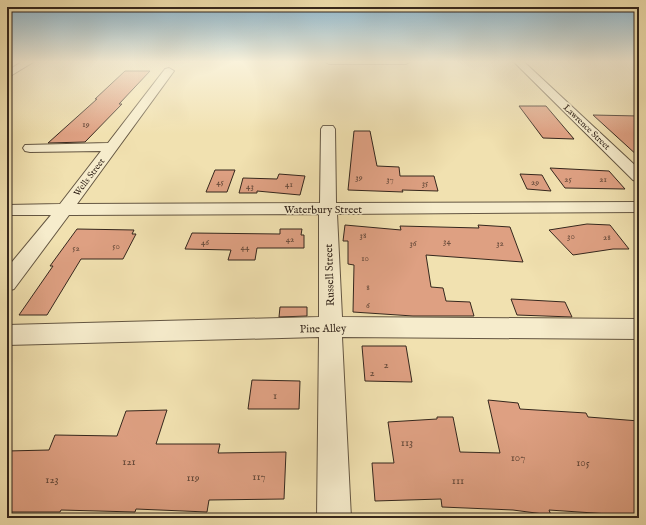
<svg xmlns="http://www.w3.org/2000/svg" width="646" height="525" font-family="'IM FELL English',serif">
<style>
.building{fill:#dea082;stroke:#35271d}
.lines{fill:none;stroke-linecap:round;stroke-linejoin:round}
.minor-casing{stroke:#645642;stroke-width:2}
.minor{fill:#f6eccc;fill-rule:evenodd}
.labels{text-anchor:middle;stroke-width:3.5;stroke-linejoin:round;paint-order:stroke}
.number-label{font-size:9px;fill:#5f4536}
.far-street-label{font-size:9px;fill:#35271d;stroke:#f6eccc}
.street-label{font-size:11px;fill:#35271d;stroke:#f6eccc}
.near-number-label{font-size:11px;fill:#5f4536}
</style>
<rect width="100%" height="100%" fill="#f1e1b0"/>
<filter id="stains"><feTurbulence type="fractalNoise" baseFrequency=".005" numOctaves="4"/><feColorMatrix values="0 0 0 0 .2 0 0 0 0 .09 0 0 0 0 .02 0 0 0 .5 -.17"/></filter>
<radialGradient id="worn" r=".72"><stop offset=".6" stop-color="#630" stop-opacity="0"/><stop offset="1" stop-color="#630" stop-opacity=".3"/></radialGradient>
<path class="building" d="M 125,71 L 150,71 L 119,104 L 122,104 L 85,142 L 48,143 L 97,99 L 95,99 Z
M 519,106 L 546,106 L 574,139 L 543,138 Z
M 593,115 L 639,116 L 639,157 Z
M 354,131 L 370,131 L 377,166 L 399,167 L 400,176 L 434,176 L 438,191 L 402,190 L 403,192 L 348,190 Z
M 550,168 L 609,171 L 625,189 L 565,188 Z
M 215,170 L 235,170 L 227,192 L 206,192 Z
M 279,174 L 305,176 L 300,195 L 257,191 L 257,193 L 239,193 L 243,178 L 277,179 Z
M 520,174 L 542,175 L 551,191 L 527,189 Z
M 587,224 L 610,225 L 629,249 L 613,249 L 573,255 L 549,230 Z
M 345,225 L 401,230 L 400,226 L 479,228 L 478,225 L 510,227 L 523,262 L 426,255 L 431,287 L 443,288 L 446,301 L 470,302 L 474,316 L 413,316 L 353,312 L 354,265 L 348,264 L 348,241 L 343,241 Z
M 77,229 L 134,230 L 132,234 L 136,234 L 123,259 L 81,259 L 47,315 L 19,315 L 53,266 L 50,266 Z
M 280,229 L 302,229 L 301,235 L 304,235 L 304,248 L 257,248 L 255,260 L 228,260 L 231,250 L 185,249 L 192,233 L 280,234 Z
M 511,299 L 565,302 L 572,317 L 517,315 Z
M 280,307 L 307,307 L 307,316 L 279,317 Z
M 362,346 L 406,346 L 412,382 L 365,381 Z
M 252,380 L 300,381 L 299,409 L 248,409 Z
M 488,400 L 518,403 L 520,409 L 586,413 L 588,417 L 639,421 L 639,516 L 549,510 L 551,515 L 513,510 L 442,507 L 441,499 L 375,501 L 372,463 L 394,463 L 388,422 L 437,419 L 437,417 L 453,417 L 460,452 L 500,453 Z
M 167,410 L 156,444 L 220,444 L 218,453 L 286,452 L 284,499 L 209,500 L 207,512 L 136,509 L 135,512 L 61,510 L 60,512 L 7,512 L 7,451 L 49,450 L 55,435 L 117,436 L 126,411 Z"/>
<g class="lines">
<g class="minor-casing">
<path id="minor" d="M 23,61 L 35,61 L 7,78 L 7,71 Z
M 324,61 L 411,61 L 406,64 L 329,64 Z
M 513,61 L 523,61 L 639,169 L 639,182 L 633,180 Z
M 169,68 L 174,71 L 77,204 L 320,203 L 321,129 L 323,126 L 333,126 L 335,129 L 336,203 L 639,202 L 639,212 L 337,214 L 342,317 L 639,319 L 639,339 L 342,337 L 351,518 L 317,518 L 319,337 L 7,345 L 7,325 L 319,317 L 319,214 L 69,215 L 14,289 L 7,291 L 7,268 L 51,215 L 7,215 L 7,205 L 60,204 L 101,151 L 30,152 L 25,151 L 23,148 L 25,145 L 108,143 L 165,69 Z"/>
</g>
<use href="#minor" class="minor"/>
</g>
<linearGradient id="sky" x2="0" y2="1"><stop stop-color="#89b7d2"/><stop offset="0.46" stop-color="#f9f2db"/><stop offset="1" stop-color="#f9f2db" stop-opacity="0"/></linearGradient>
<rect width="646" height="134" fill="url(#sky)"/>
<g class="labels">
<g class="number-label">
<text x="86" y="127">19</text>
<text x="359" y="180">39</text>
<text x="390" y="182">37</text>
<text x="568" y="182">25</text>
<text x="603" y="182">21</text>
<text x="220" y="185">45</text>
<text x="535" y="185">29</text>
<text x="425" y="186">35</text>
<text x="289" y="187">41</text>
<text x="250" y="189">43</text>
<text x="363" y="238">38</text>
<text x="571" y="239">30</text>
<text x="607" y="240">28</text>
<text x="290" y="242">42</text>
<text x="447" y="244">34</text>
<text x="205" y="245">46</text>
<text x="413" y="246">36</text>
<text x="500" y="246">32</text>
<text x="116" y="249">50</text>
<text x="245" y="250">44</text>
<text x="76" y="251">52</text>
<text x="365" y="261">10</text>
<text x="368" y="290">8</text>
<text x="368" y="308">6</text>
</g>
<g class="far-street-label">
<text transform="translate(587 127) rotate(44)" y="3">Lawrence Street</text>
<text transform="translate(89 177) rotate(-53)" y="3">Wells Street</text>
</g>
<g class="street-label">
<text x="323" y="213">Waterbury Street</text>
<text transform="translate(329 275) rotate(-92)" y="4">Russell Street</text>
<text transform="translate(323 328) rotate(-1)" y="4">Pine Alley</text>
</g>
<g class="near-number-label">
<text x="386" y="368">2</text>
<text x="372" y="376">2</text>
<text x="275" y="399">1</text>
<text x="407" y="446">113</text>
<text x="518" y="461">107</text>
<text x="129" y="465">121</text>
<text x="583" y="466">105</text>
<text x="259" y="480">117</text>
<text x="193" y="481">119</text>
<text x="52" y="483">123</text>
<text x="458" y="484">111</text>
</g>
</g>
<rect width="646" height="525" fill="none" stroke="#f1e1b0" stroke-width="24"/>
<rect x="8" y="8" width="630" height="509" fill="none" stroke="#35271d" stroke-width="2"/>
<rect x="12" y="12" width="622" height="501" fill="none" stroke="#35271d"/>
<rect width="100%" height="100%" filter="url(#stains)"/>
<rect width="100%" height="100%" fill="url(#worn)"/>
</svg>
